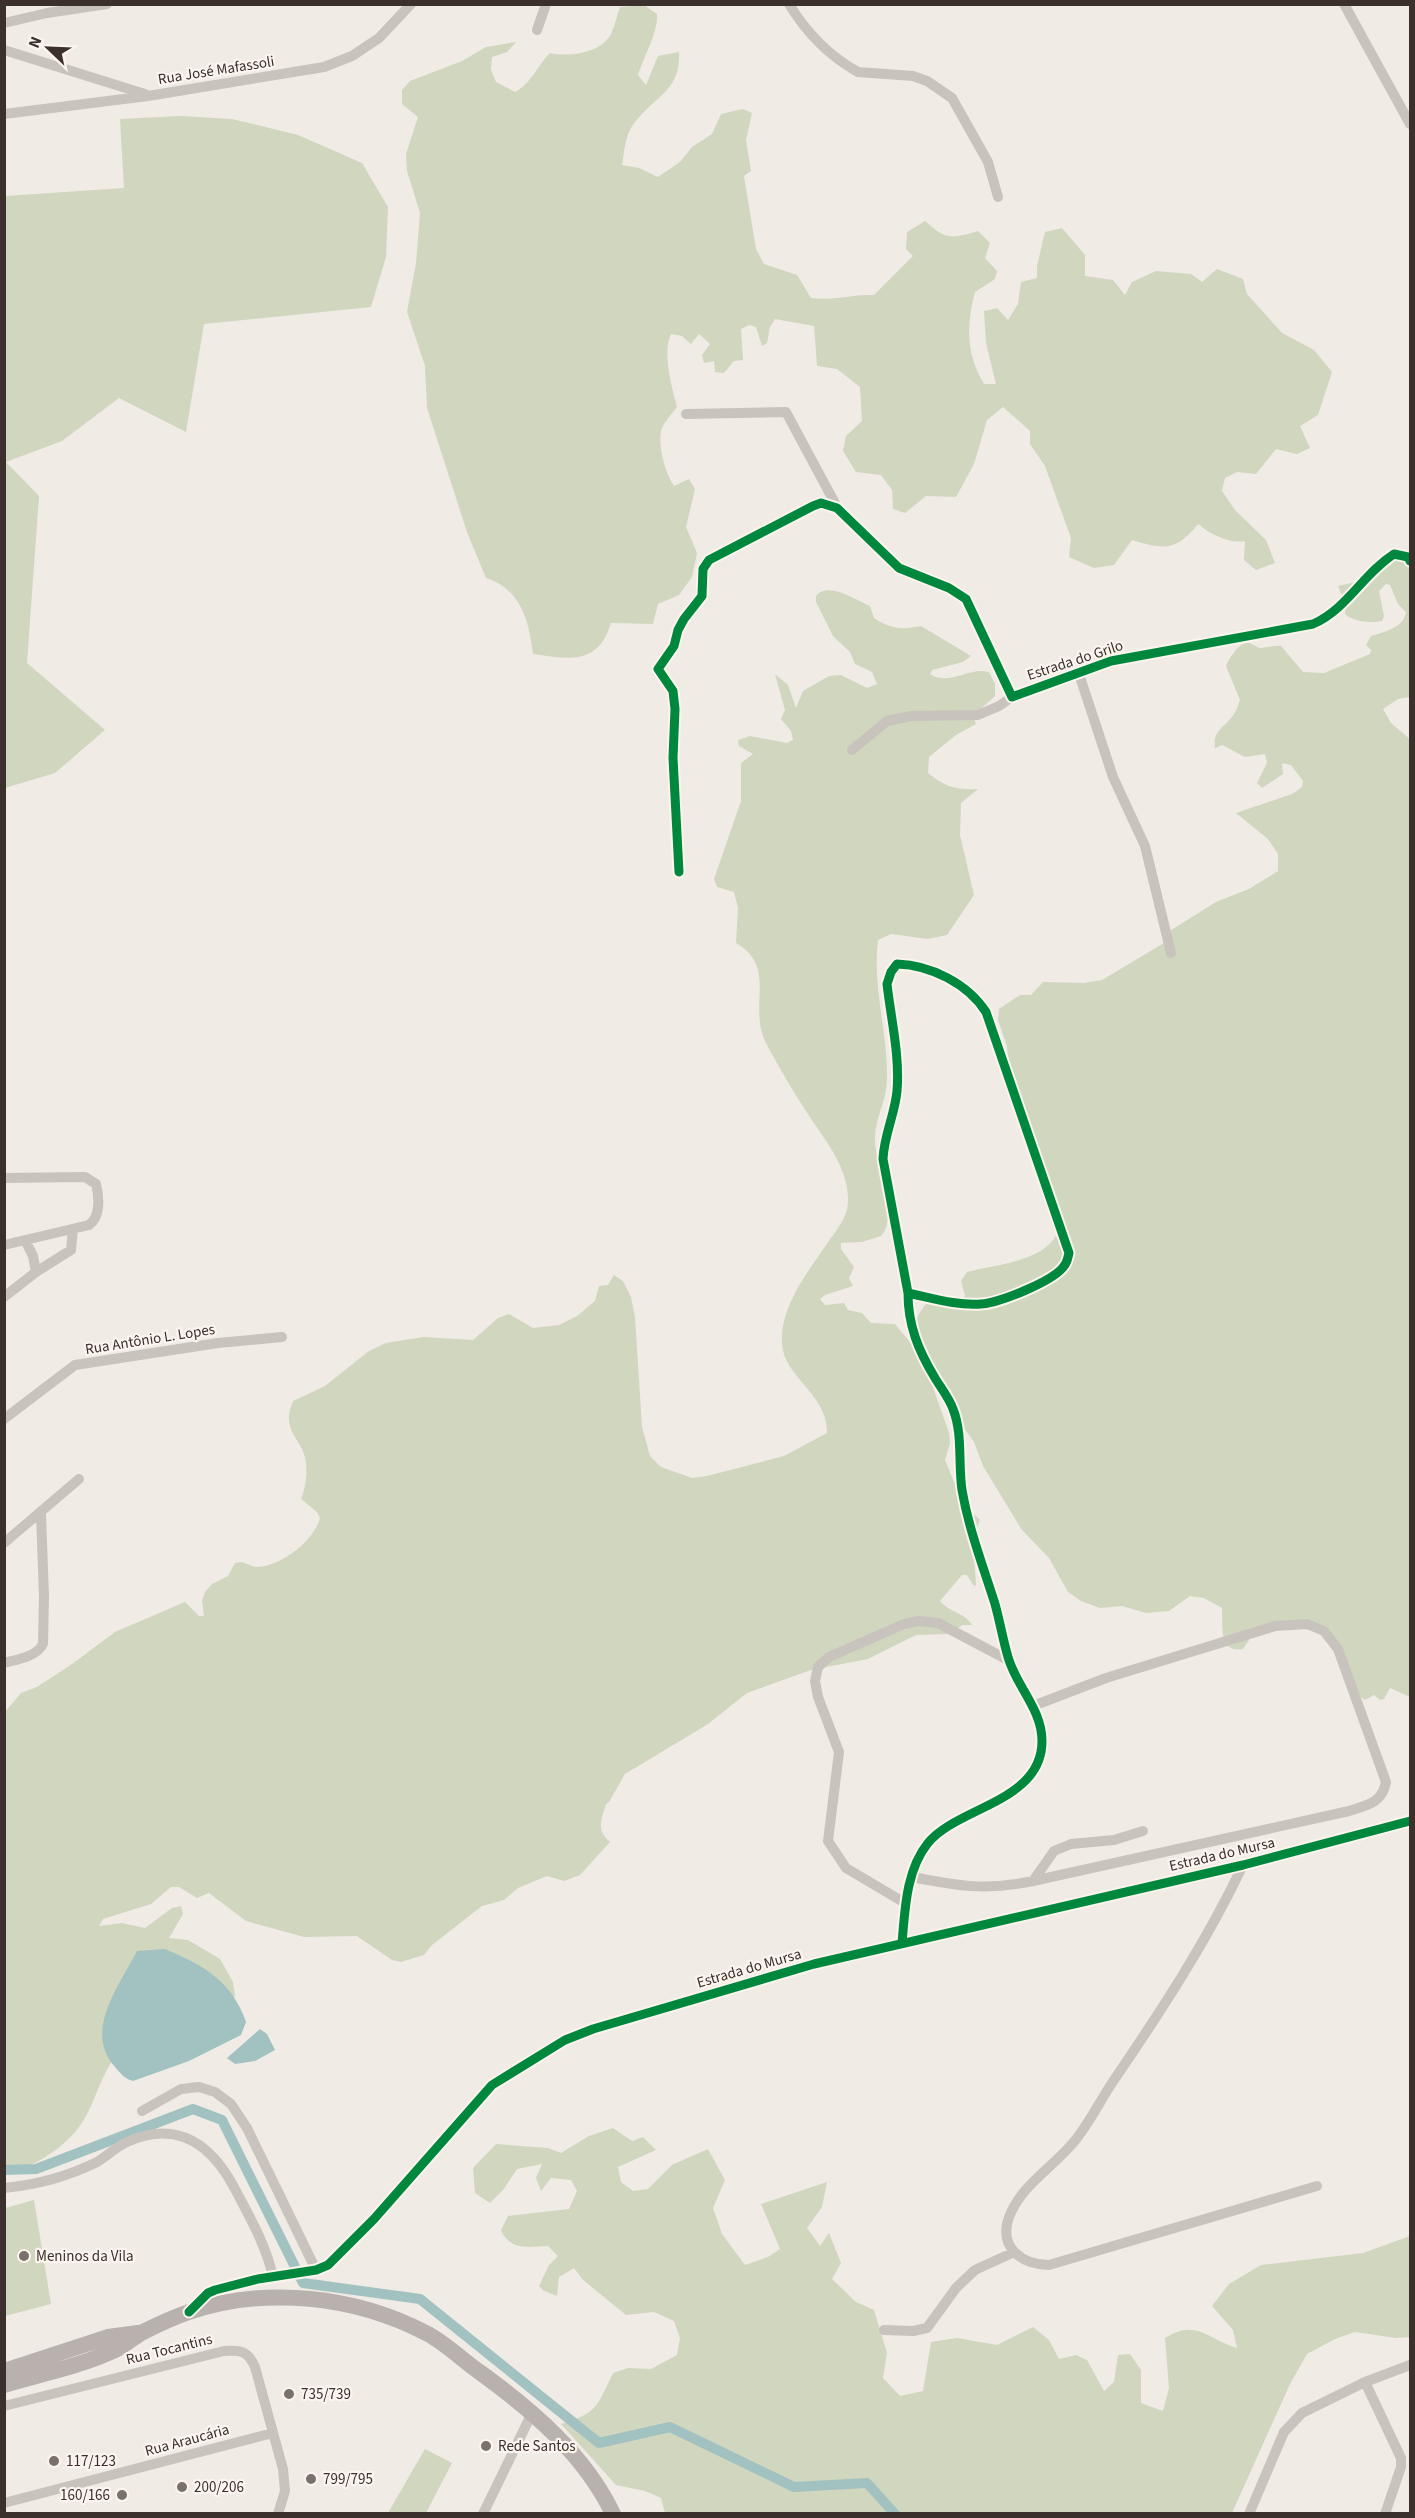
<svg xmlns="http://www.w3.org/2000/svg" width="1415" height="2518" font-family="'Source Sans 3',sans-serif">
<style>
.green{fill:#d1d6bf}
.water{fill:#a1c2c1}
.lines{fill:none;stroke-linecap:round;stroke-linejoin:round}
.canal{stroke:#a1c2c1;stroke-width:10}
.street{stroke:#c9c3be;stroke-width:10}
.primary{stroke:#b8b1ad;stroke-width:16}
.cycleway-casing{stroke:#fbf5ee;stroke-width:13}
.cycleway{stroke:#00873e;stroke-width:9}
.poi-dot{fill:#7a716c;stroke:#fbf5ee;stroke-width:2}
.labels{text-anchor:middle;stroke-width:4.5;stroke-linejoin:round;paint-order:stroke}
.street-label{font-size:15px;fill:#3b302b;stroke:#fbf5ee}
.poi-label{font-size:15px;fill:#3b302b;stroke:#fbf5ee;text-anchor:start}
</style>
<rect width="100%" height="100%" fill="#f0ebe5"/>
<path class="green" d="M 644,5 L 657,14 C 659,30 643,58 638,75 L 646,85 L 658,56 L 679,52 C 681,94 651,96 631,128 C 625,138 624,154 622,165 L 639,168 L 658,177 L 680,162 L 692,147 L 712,134 L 721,114 L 743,109 L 752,113 L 746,140 L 751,171 L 744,176 L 756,249 L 764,264 L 797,275 L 811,298 C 833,301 853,294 874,295 L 913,256 L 906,249 L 907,232 L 925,221 C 946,240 951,239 978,231 L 990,243 L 985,258 L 997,271 L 995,279 L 975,292 C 966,325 966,354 984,384 L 996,384 L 986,343 L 984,311 L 997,308 L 1008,320 L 1018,304 L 1021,282 L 1037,278 L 1037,266 L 1045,232 L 1062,228 L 1085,255 L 1085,276 L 1113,280 L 1125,295 L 1132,282 L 1156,271 L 1191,274 L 1202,282 L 1217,269 L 1243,279 L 1247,294 L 1282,333 L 1314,350 L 1332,372 L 1318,415 L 1300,426 L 1310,448 L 1297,454 L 1276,449 L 1256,474 L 1237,472 L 1225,478 L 1222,491 L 1235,510 L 1266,540 L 1275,563 L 1256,570 L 1244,560 L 1245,541 C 1229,544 1210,534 1198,524 C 1176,551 1165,550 1132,540 L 1114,565 L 1094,568 L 1069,557 L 1071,538 L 1045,466 L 1030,444 L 1030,431 L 1003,407 L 987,420 L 974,464 L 956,497 L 926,496 L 905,513 L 893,509 L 892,490 L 881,475 L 856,472 L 843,451 L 846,436 L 862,421 L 860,387 L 837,369 L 817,366 L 814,326 L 775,319 L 770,327 L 767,343 L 762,346 L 756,327 L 749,325 L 741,329 L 743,360 L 734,361 L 724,373 L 715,372 L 714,361 L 704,363 L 702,355 L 710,344 L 699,334 L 691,344 L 682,336 L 671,334 C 662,354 672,387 677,407 C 672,414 663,423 661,431 C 658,447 665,473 674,486 L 689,479 L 695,489 L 686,527 L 697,553 L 692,577 L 679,595 L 658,604 L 653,624 L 611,623 C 598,666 568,659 533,654 C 529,621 521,589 486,578 L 467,532 L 427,408 L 425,366 L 407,312 L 416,263 L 420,213 L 407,171 L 406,154 L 418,117 L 402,104 L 402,90 L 410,81 L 462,61 L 486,47 L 516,42 L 507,52 L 492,57 L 491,70 L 496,82 L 515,92 C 531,84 537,66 550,53 C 568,57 600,54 611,34 C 615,26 617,15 620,7 Z
M 180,116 L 232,119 L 298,135 L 362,163 L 388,207 L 386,257 L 371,307 L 204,324 L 186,432 L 119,398 L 62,441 L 6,462 L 39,496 L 27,663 L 105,730 L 55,773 L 5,788 L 5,196 L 124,188 L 120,119 Z
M 1410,549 L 1410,697 L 1398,699 L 1383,709 L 1391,723 L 1410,739 L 1410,1697 L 1390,1688 L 1384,1699 L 1380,1700 L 1374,1695 L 1365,1700 C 1341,1683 1342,1655 1324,1634 C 1320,1630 1313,1626 1308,1623 L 1251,1637 L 1243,1649 C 1218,1654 1223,1625 1222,1608 L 1204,1598 L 1190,1596 L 1169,1611 L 1146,1613 L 1122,1606 L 1100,1608 L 1081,1601 L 1068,1592 L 1049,1558 L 1022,1530 L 983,1466 L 974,1442 L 930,1379 L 949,1433 L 950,1443 L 945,1460 L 963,1504 L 980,1520 L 973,1539 L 976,1585 L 974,1586 L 967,1575 L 962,1575 L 940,1601 C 949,1612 965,1613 972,1625 L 962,1625 L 951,1634 L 916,1635 L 868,1659 L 811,1670 L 747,1693 L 708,1724 L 625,1774 L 609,1802 L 606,1804 C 601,1821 596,1830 610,1842 L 580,1875 L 564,1881 L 547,1876 L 518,1888 L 504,1900 L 482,1906 L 432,1945 L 424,1955 L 401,1962 L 392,1960 L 357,1936 L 304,1937 L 246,1921 L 209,1893 L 197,1898 L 179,1887 L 171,1887 L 151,1904 L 103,1919 L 99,1926 L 122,1923 L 145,1928 L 172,1908 L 181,1906 L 183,1914 L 169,1938 L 188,1940 L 220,1959 L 233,1982 L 235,1996 L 111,2063 C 98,2083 93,2109 79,2127 C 62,2150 31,2168 5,2175 L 5,1712 L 21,1693 L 37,1687 L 72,1664 L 115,1632 L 185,1602 L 199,1616 L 204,1616 L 202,1601 L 205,1592 L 212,1584 L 228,1576 L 235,1563 C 244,1560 249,1567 258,1567 C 281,1566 314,1541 320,1518 L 317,1512 L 301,1499 C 307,1485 309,1463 302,1449 C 297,1439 289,1431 289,1419 C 288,1414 291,1407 293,1401 L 325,1386 L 369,1351 L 386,1343 L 423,1337 L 473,1340 L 498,1318 L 509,1314 L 533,1328 L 559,1325 L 577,1316 L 595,1301 L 599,1286 L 608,1285 L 614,1275 L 623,1281 L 631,1297 L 635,1317 L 642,1427 L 650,1456 L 661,1467 L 692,1478 L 707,1476 L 784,1456 L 827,1433 C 828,1394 783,1377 782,1343 C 780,1306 809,1270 829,1241 C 835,1232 844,1221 847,1210 C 854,1173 824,1139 806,1111 C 792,1090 779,1067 767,1045 C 746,1007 779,968 736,943 L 738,908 L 734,892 L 717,887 L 714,879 L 741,801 L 741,763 L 753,754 L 739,746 L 738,740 L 750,736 L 787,743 L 793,740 L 791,731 L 781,719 L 785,710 L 775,674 L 788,685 L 796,708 L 803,691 L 829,676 L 841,675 L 867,688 L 877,684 L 872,672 L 855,664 L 850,652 L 833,636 L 816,602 L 816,596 C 829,581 855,600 870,606 L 874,618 C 891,629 901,630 921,626 L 971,656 L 963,662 L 932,670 L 930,674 C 948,687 970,666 989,672 L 995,684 L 995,696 L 973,716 L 976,724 L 956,735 L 929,757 L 928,773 C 945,787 956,790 978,789 L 961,803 L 960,835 L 974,895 L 947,935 L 928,939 L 891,934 L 878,940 C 872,986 888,1033 887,1079 C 887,1101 874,1119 875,1142 C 876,1166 899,1216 881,1236 L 862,1242 L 841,1243 L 841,1249 L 854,1267 L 849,1278 L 853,1286 L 825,1295 L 820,1299 L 825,1305 L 844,1303 L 848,1310 L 862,1313 L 871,1323 L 895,1324 L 918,1352 C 916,1329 911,1319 929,1301 L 963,1299 L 965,1296 L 961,1281 L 967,1272 C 996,1264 1045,1262 1058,1232 L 1009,1071 L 1007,1046 L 998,1020 L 999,1009 L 1020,995 L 1031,995 L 1043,982 L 1084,983 L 1102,980 L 1164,943 L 1168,932 L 1216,902 L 1249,889 L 1278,871 L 1278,854 L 1268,839 L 1236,813 L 1292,794 L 1302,787 L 1303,781 L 1291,765 L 1282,763 L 1283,774 L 1262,788 L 1257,783 L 1267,763 L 1265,754 L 1245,757 L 1222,745 L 1215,748 C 1212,730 1226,727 1234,714 C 1237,710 1238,705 1240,700 L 1226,666 C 1229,659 1237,645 1246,643 C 1251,642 1255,647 1260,648 C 1267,648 1273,645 1281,646 L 1303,672 L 1324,673 L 1370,654 L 1371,650 L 1366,645 L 1371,636 C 1384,632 1404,628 1406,612 L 1398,604 L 1390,585 L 1386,584 L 1379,591 L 1384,616 L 1382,621 C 1370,623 1354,622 1345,614 L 1345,603 L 1338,586 L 1360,581 L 1390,559 Z
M 613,2128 L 632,2141 L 643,2137 L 656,2150 L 618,2167 L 621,2182 L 633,2191 L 648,2189 L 672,2165 L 708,2149 L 725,2180 L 713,2208 L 722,2234 L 745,2265 L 768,2257 L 780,2249 L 761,2204 L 827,2182 L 822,2207 L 807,2228 L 820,2246 L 829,2233 L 841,2263 L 832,2279 L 856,2302 L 874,2310 L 887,2353 L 883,2378 L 900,2396 L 923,2391 L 931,2342 L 957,2338 L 997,2345 L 1033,2327 L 1049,2340 L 1059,2359 L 1076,2355 L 1087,2360 L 1104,2391 L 1114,2382 L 1118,2355 L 1130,2354 L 1141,2370 L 1141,2403 L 1163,2411 L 1169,2388 L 1165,2338 C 1197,2318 1207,2339 1237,2348 L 1233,2330 L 1212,2306 L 1229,2284 L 1261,2265 L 1363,2253 L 1410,2236 L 1410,2337 L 1396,2338 L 1355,2332 L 1335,2339 L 1307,2354 L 1290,2384 L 1232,2513 L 665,2513 L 661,2498 L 645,2491 L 616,2485 L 561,2424 C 598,2413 597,2406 613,2373 L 628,2368 L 651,2369 L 677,2355 L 680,2338 L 674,2321 L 654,2312 L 626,2315 L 583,2280 L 574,2268 L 559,2277 L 557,2296 L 544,2291 L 539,2286 L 549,2265 L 558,2256 L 548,2246 C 528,2247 510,2251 501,2230 L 508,2216 L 569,2209 L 577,2191 L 571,2180 L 551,2178 L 541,2191 L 536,2178 L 542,2164 L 517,2169 L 503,2190 L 490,2203 L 475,2193 L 473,2168 L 496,2144 L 548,2148 L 561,2153 L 589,2136 Z
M 34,2200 L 51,2304 L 5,2316 L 5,2208 Z
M 425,2449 L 452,2463 L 426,2513 L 388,2513 Z"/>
<path class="water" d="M 165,1949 C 203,1965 232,1981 246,2022 L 241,2035 L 189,2061 L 133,2081 C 125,2079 121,2074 115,2067 C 83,2032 119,1986 137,1951 Z
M 260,2029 L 267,2034 L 275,2050 L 255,2061 L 235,2064 L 227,2058 Z"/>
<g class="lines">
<path class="canal" d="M 4,2170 L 36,2169 L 193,2109 L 222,2120 L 303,2283 L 420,2299 L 599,2443 L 670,2427 L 794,2487 L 867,2483 L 895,2514"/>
<path class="street" d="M 789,4 C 806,32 829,56 858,72 L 913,76 L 927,81 L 952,98 L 988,162 L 998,197
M 1344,4 L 1410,124
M 4,23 L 47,13 L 107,4
M 537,30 L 546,4
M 4,50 L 145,94
M 4,114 L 148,96 L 324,67 L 352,56 L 379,38 L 411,4
M 686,414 L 786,412 L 837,507
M 1079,674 L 1113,777 L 1145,846 L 1171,953
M 852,750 L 887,721 L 911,716 L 978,715 L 999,706 L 1012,697
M 679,872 L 673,758 L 675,709 L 673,691 L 658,669 L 674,646 L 678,630 L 684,619 L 702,596 L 703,569 L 709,560 L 813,506 L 821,503 L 837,508 L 899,568 L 949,588 L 966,599 L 1012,697 L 1111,661 L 1313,624 C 1347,609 1363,574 1394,554 L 1408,557 L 1410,561
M 4,1178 L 85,1177 L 96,1184 C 99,1196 101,1217 89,1225 L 4,1245
M 36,1272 L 71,1250 L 73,1229
M 4,1297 L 36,1272 L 33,1256 L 25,1240
M 4,1419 L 75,1365 L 218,1343 L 282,1337
M 4,1543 L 79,1479
M 4,1663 C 19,1659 36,1657 43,1644 L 44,1596 L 41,1514
M 1033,1706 L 1106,1678 L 1275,1626 L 1307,1624 L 1324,1631 L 1338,1649 L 1386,1782 C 1382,1803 1368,1805 1349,1811 L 1033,1881
M 1243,1865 C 1207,1941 1161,2011 1114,2080 C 1101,2099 1091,2120 1077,2138 C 1056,2166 1022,2183 1009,2217 C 998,2247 1022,2265 1049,2265 L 1317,2186
M 912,1877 C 958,1886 986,1891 1033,1881 L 1054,1851 L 1071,1844 L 1114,1840 L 1143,1831
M 905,1903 L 846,1868 L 828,1841 L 839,1752 L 818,1697 L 815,1681 L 818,1667 L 829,1657 L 904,1624 L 918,1621 L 938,1623 L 1008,1660
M 902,1943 C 905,1910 906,1870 928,1843 C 957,1807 1042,1802 1042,1741 C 1042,1709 1016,1686 1008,1657 C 1003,1640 1000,1622 995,1604 C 983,1566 969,1530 962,1490 C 958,1464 963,1434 953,1409 C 949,1398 941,1388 935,1378 C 918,1350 908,1325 908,1293 L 883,1159 C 884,1135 895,1114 897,1091 C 900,1056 891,1019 887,984 L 891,972 L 897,964 C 931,965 968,984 986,1012 L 1069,1253 C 1068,1257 1067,1263 1064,1266 C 1054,1281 999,1303 981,1304 C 957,1306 932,1298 908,1293
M 142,2111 L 181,2089 L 199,2087 L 215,2092 L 231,2104 L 247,2128 L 316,2270
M 4,2188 C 35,2185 69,2176 97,2162 C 107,2156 116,2147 127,2142 C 178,2119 212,2145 235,2189 C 250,2218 266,2245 273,2277
M 190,2311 L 215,2290 L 258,2279 L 316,2270 L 328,2265 L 374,2219 L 492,2085 L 565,2040 L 593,2029 L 814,1964 L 1243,1865 L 1410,1821
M 884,2330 L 913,2331 L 927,2328 L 956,2288 L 975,2270 L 1012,2253
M 4,2406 L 224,2351 C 241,2350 248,2351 255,2367 L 283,2469 L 285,2491 L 278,2514
M 4,2503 L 273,2433
M 483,2514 L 532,2413
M 1249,2514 L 1284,2432 L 1302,2413 L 1365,2382
M 1385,2514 L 1401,2467 L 1401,2458 L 1365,2382 L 1410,2365"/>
<path class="primary" d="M 4,2371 L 108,2337 L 138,2333
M 4,2385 C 41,2374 82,2366 117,2349 C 126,2344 134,2337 143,2332 C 157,2325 174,2317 189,2312 C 266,2286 355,2296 426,2333 C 446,2343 463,2361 481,2373 C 533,2411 585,2455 613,2514"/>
<g class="cycleway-casing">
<path id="cycleway" d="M 679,872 L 673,758 L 675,709 L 673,691 L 658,669 L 674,646 L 678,630 L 684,619 L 702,596 L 703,569 L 709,560 L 813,506 L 821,503 L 837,508 L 899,568 L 949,588 L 966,599 L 1012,697 L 1111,661 L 1313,624 C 1347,609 1363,574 1394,554 L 1408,557 L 1410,561
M 902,1943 C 905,1910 906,1870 928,1843 C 957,1807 1042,1802 1042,1741 C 1042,1709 1016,1686 1008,1657 C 1003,1640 1000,1622 995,1604 C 983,1566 969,1530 962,1490 C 958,1464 963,1434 953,1409 C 949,1398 941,1388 935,1378 C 918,1350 908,1325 908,1293 L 883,1159 C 884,1135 895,1114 897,1091 C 900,1056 891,1019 887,984 L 891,972 L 897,964 C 931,965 968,984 986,1012 L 1069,1253 C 1068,1257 1067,1263 1064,1266 C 1054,1281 999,1303 981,1304 C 957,1306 932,1298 908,1293
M 189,2312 L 208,2293 L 215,2290 L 258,2279 L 316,2270 L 328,2265 L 374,2219 L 492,2085 L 565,2040 L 593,2029 L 814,1964 L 1243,1865 L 1410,1821"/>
</g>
<use href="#cycleway" class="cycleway"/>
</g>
<g class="poi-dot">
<circle cx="24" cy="2256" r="6"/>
<circle cx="289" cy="2394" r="6"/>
<circle cx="486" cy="2446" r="6"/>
<circle cx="54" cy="2461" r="6"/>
<circle cx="311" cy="2479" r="6"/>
<circle cx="182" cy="2487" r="6"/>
<circle cx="122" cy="2495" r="6"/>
</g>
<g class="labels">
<g class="street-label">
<text transform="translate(216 70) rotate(-9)" y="5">Rua José Mafassoli</text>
<text transform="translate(1075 660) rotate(-18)" y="5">Estrada do Grilo</text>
<text transform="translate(150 1339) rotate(-9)" y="5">Rua Antônio L. Lopes</text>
<text transform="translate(1222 1854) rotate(-13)" y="5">Estrada do Mursa</text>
<text transform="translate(749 1968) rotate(-16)" y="5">Estrada do Mursa</text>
<text transform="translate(169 2349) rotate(-14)" y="5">Rua Tocantins</text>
<text transform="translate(187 2440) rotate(-15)" y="5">Rua Araucária</text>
</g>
<g class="poi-label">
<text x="36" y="2261">Meninos da Vila</text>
<text x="301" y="2399">735/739</text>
<text x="498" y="2451">Rede Santos</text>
<text x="66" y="2466">117/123</text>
<text x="323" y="2484">799/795</text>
<text x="194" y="2492">200/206</text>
<text x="110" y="2500" text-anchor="end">160/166</text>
</g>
</g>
<rect width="1415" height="2518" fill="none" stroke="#3b302b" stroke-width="12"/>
<g transform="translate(48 48) rotate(293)" stroke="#fbf5ee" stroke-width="4.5" paint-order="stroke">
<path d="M0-4.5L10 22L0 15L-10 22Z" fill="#3b302b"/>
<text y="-9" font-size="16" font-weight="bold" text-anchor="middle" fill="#3b302b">N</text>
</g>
</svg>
